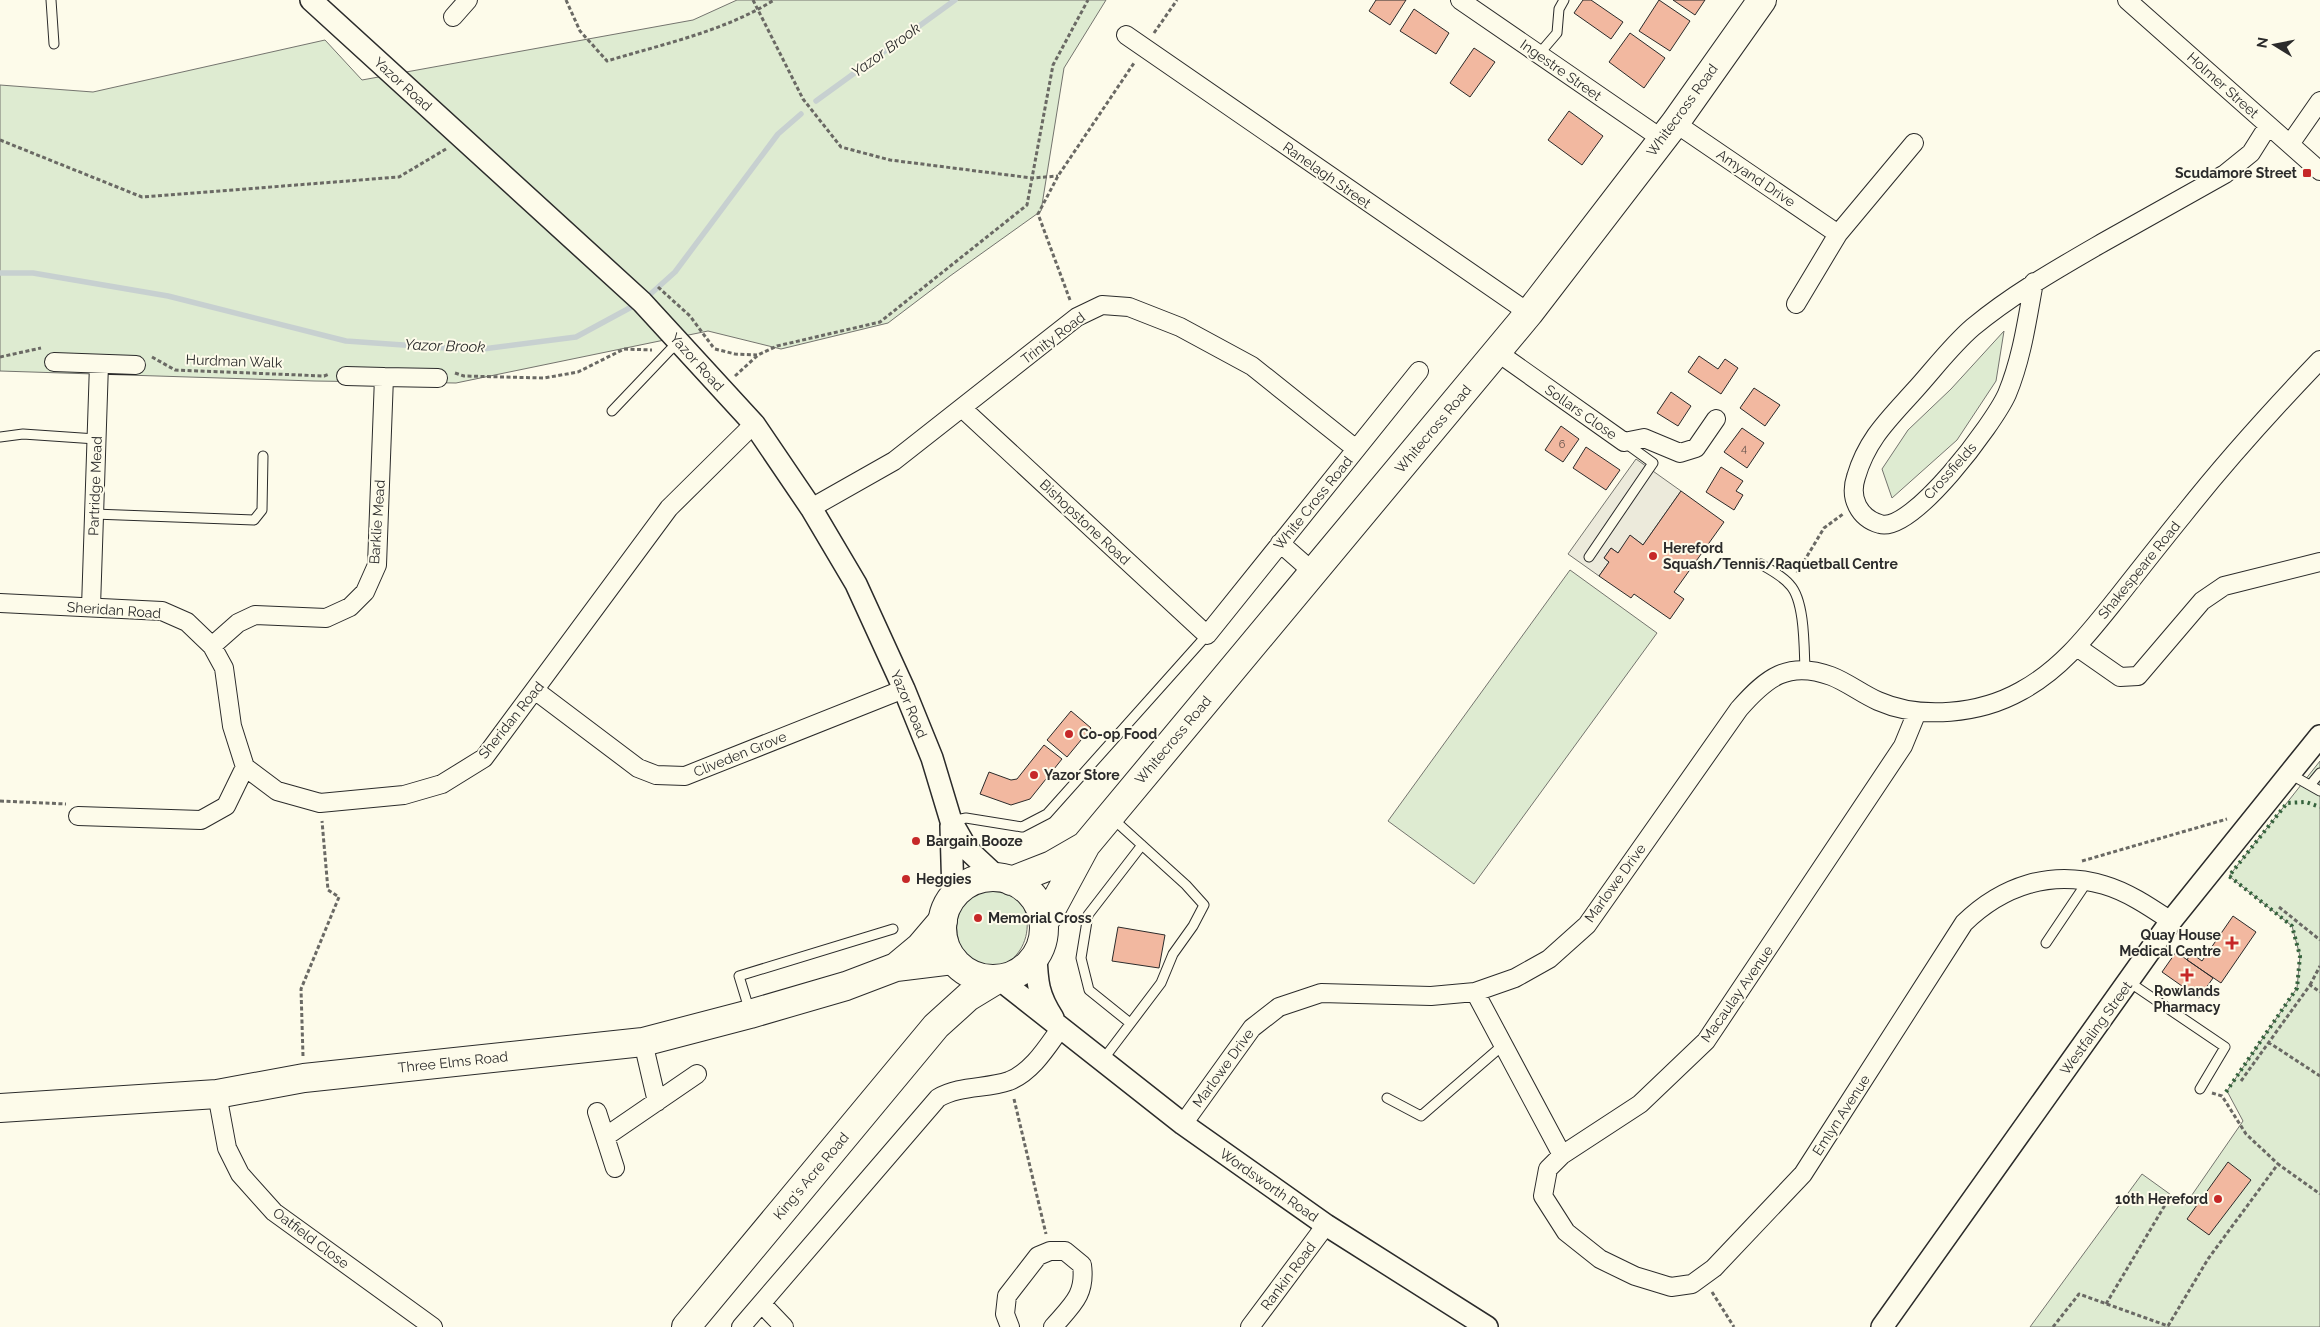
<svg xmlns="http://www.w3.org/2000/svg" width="2320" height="1327" font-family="Raleway,sans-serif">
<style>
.green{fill:#deebd1;stroke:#74746e}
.parking{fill:#eceadb;stroke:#74746e}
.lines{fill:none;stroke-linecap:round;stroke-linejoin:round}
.stream{stroke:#c7d0d0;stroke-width:5.5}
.building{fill:#f2b8a0;stroke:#2b2b2b}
.service-casing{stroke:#2b2b2b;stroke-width:11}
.minor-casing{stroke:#2b2b2b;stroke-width:20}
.tertiary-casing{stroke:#2b2b2b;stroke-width:24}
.primary-casing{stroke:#2b2b2b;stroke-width:30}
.trunk-casing{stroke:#2b2b2b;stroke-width:30}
.path{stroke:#6a6964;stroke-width:3;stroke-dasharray:4 2.5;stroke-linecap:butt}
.service{stroke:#fdfbea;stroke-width:9}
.minor{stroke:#fdfbea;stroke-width:18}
.tertiary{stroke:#fdfbea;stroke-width:21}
.primary{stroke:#fdfbea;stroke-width:28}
.trunk{stroke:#fdfbea;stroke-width:28}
.hedge{stroke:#34623c;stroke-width:4;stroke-dasharray:2.5 4;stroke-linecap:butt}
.poi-dot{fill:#c62828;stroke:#fdfbea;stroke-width:2}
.labels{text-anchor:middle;stroke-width:4;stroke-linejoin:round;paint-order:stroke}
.number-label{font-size:11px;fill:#5d4e48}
.street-label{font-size:14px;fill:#2b2b2b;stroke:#fdfbea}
.poi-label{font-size:14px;font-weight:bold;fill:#2b2b2b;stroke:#fdfbea;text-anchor:start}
.water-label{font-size:15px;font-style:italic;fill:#2b2b2b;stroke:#fdfbea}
</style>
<rect width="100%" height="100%" fill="#fdfbea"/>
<path class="green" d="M 737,0 L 1106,0 L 1064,68 L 1041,211 L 950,276 L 888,323 L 781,349 L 708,331 L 456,383 L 314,381 L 0,371 L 0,85 L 93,92 L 325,40 L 362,80 L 693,20 Z
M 2004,331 L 1996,381 L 1957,440 L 1892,498 L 1882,469 L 1908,430 L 1951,389 Z
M 1570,570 L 1657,633 L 1474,884 L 1388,821 Z
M 2320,761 L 2320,1327 L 2030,1327 L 2142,1174 L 2185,1205 L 2243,1121 L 2227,1091 L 2297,988 L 2300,956 L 2292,926 L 2229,876 Z
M 994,887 C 1001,889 1010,890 1015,895 C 1046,925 1014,991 965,957 C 948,924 957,896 994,887 Z"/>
<path class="parking" d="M 1636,459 L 1681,491 L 1643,545 L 1631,536 L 1618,553 L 1611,548 L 1604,558 L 1609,562 L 1599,576 L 1568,554 Z"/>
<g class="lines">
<path class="stream" d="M 816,101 L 955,0
M 0,273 L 33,273 L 168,296 L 346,341 L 475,350 L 576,337 L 637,304
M 645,299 L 675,272 L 778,134 L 801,114"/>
</g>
<path class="building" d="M 1376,0 L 1406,0 L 1390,25 L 1369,11 Z
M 1583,0 L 1591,0 L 1623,22 L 1611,39 L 1574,13 Z
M 1659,0 L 1690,21 L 1670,51 L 1639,31 Z
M 1673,0 L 1705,0 L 1695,15 Z
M 1414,9 L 1449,33 L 1436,54 L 1400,31 Z
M 1630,33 L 1665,58 L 1644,88 L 1609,62 Z
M 1474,48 L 1495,62 L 1470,97 L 1450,83 Z
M 1569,111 L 1603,136 L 1582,165 L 1548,140 Z
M 1699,356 L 1718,369 L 1725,359 L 1738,368 L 1721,394 L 1688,372 Z
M 1754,388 L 1780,405 L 1765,426 L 1740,408 Z
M 1671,392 L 1691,406 L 1678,426 L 1657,413 Z
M 1561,426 L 1579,439 L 1563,462 L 1545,450 Z
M 1742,428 L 1764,443 L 1747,468 L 1724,452 Z
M 1586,447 L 1620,470 L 1606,490 L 1573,468 Z
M 1721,467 L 1743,481 L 1736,491 L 1743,495 L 1734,510 L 1706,492 Z
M 1681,491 L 1724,522 L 1674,592 L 1684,599 L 1670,619 L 1634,594 L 1631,598 L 1599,576 L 1609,562 L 1604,558 L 1611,548 L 1618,553 L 1630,535 L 1643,545 Z
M 1071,711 L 1091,728 L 1067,757 L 1047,740 Z
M 1044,745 L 1062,759 L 1030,799 L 1011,805 L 980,794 L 989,772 L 1011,780 L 1017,779 Z
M 2233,916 L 2256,932 L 2221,983 L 2187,960 L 2191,953 L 2202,961 Z
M 1118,927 L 1165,935 L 1159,968 L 1112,961 Z
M 2176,952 L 2213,978 L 2199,998 L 2162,972 Z
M 2228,1162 L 2251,1180 L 2209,1235 L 2187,1219 Z"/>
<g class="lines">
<g class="service-casing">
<path id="service" d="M 51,0 L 54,44
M 1539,54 L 1557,33 L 1559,9 L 1564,0
M 612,411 L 670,350 L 680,342
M 0,437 L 23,434 L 96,439
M 94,514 L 254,520 L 262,510 L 263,456
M 1589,557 L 1653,463 L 1624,442
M 1761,564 C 1770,570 1783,576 1790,585 C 1805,601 1804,648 1805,670
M 2290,774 L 2320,791
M 2311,784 L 2320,773
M 951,821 L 966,818 L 1022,827 L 1047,814 L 1207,635
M 2046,943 L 2087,882
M 2129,982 L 2225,1047 L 2200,1089
M 750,1012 L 739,976 L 893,929
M 1130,1023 L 1089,990 L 1081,958 L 1088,915 L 1142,845
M 1102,1061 L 1161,983 L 1173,954 L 1193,926 L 1204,905 L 1186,885 L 1112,818
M 1387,1098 L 1421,1116 L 1503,1045"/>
</g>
<g class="minor-casing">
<path id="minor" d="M 1460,0 L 1662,139
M 2127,0 L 2320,171
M 453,17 L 468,0
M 1126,35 L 1529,313
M 1675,123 L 1838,234 L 1796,304
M 2290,144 L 2320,101
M 1838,234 L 1914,143
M 2034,282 C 2027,320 2022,358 2007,394 C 1994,423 1912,534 1880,524 C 1859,518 1849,498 1856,477 C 1867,439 1889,419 1915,390 C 1934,369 1952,345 1973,327 C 2013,294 2057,269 2102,243 C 2143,220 2184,197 2225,174 L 2251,153 L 2268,126
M 1497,352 L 1624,442 L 1644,438 L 1680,453 L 1696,448 L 1716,419
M 54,362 L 136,365
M 384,377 L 438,378
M 963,409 L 1207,635 L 1419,371
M 811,508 L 894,461 L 1077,317 L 1102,305 L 1129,307 L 1180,327 L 1252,366 L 1356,449
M 1280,543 L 1313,572
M 0,603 L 162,611 L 187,622 L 212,646 L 224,668 L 232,726 L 245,767 L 277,791 L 320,803 L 404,795 L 442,784 L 484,758 L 669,508 L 754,424
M 91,607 L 99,364
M 212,646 L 238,623 L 255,615 L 326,618 L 350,607 L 365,592 L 377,565 L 384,377 L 346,376
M 2077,647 L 2120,677 L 2138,676 L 2202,601 L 2224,586 L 2320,562
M 536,691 L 638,768 L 656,775 L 685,776 L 904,689
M 78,816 L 201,820 L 226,806 L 245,767
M 1475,992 L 1562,1155 L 1640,1104 L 1706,1041 L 1903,746 L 1917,712
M 643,1042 L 657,1102
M 217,1094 L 227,1148 L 240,1174 L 274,1212 L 433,1327
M 597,1112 L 615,1168
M 1183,1124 L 1252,1028 L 1279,1007 L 1321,993 L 1431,996 L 1475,992 L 1515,978 L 1549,959 L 1587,925 L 1739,709 C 1766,678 1788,660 1831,676 C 1847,682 1862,694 1878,701 C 1921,720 1980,714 2021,691 C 2062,669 2089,633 2118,597 C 2140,569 2162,541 2184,514 C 2226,461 2273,409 2320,360
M 605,1137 L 697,1074
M 1562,1155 L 1548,1169 L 1543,1196 L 1566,1232 L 1600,1259 L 1635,1276 L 1671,1287 L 1692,1284 L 1714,1268 L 1803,1174 L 1964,923 C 2002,886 2051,869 2104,885 C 2128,892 2150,907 2171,921
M 762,1304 L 784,1327
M 741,1327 L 938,1098 C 960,1085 986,1089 1009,1081 C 1032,1072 1047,1047 1060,1029
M 1010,1327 L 1005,1314 L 1007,1296 L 1038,1256 L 1050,1251 L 1065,1251 L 1082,1265 C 1086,1295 1072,1305 1053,1327
M 1250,1327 L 1326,1225"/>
</g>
<g class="tertiary-casing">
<path id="tertiary" d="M 311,0 L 642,302 L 754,424 L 811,508 L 856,584 L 904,689 L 932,758 L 951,821 L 967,849 L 997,877
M 951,826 L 953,896
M 1036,955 C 1037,982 1038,995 1053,1018
M 999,979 L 1183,1124 L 1326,1225 L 1487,1327
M 1882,1327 L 2171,921 L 2320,736"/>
</g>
<g class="primary-casing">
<path id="primary" d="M 896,967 L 920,947 L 943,920
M 0,1108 L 217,1094 L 304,1078 L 643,1042 L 750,1014 L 846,986 L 896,967 L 953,960"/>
</g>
<g class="trunk-casing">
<path id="trunk" d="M942 928a51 51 0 1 1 102 0a51 51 0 1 1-102 0Z
M 1011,881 L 1052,865 L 1085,846
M 1044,923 L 1086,845 L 1529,313 L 1675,123 L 1762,0
M 686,1327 L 936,1026 L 968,997 L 996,980"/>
</g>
<path class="path" d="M 566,0 L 580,31 L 607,61 C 663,44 725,31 774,0
M 753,0 L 803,99 L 841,147 L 890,160 L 1032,178 L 1058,176
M 1154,33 L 1177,0
M 0,140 L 142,197 L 399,177 L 446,149
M 658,287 L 690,316 L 713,347
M 1070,300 L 1038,214 L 1058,176 L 1134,63
M 715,349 L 735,354 L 757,355
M 0,357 L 41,348
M 152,357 L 175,370 L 324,376 L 329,374
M 455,373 L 464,376 L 544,378 L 578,372 L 624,349 L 652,350
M 735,376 L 758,355 L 777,346 L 880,322 L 1027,205 L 1053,65 L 1088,0
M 1797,573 L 1824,528 L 1843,514
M 0,801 L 66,804
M 2082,861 L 2227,819
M 2279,907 L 2320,940
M 2310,985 L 2320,966
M 2268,1042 L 2320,1076
M 303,1056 L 301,989 L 339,897 L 328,890 L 322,821
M 2241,1081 L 2310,985 L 2320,992
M 2212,1093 L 2222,1096 L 2246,1134 L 2278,1164
M 1014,1099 L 1046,1234
M 1712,1292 L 1734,1327
M 2106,1304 L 2171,1195
M 2053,1327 L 2079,1294 L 2168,1326 L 2208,1259 L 2278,1164 L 2320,1194"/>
<use href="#service" class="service"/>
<use href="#minor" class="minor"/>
<use href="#tertiary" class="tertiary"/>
<use href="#primary" class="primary"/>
<use href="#trunk" class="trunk"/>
<path class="hedge" d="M 2226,1092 L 2297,988 L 2300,956 L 2292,926 L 2229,876 L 2287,803 L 2306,802 L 2320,807"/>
</g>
<g class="poi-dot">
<rect x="2302" y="168" width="10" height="10" rx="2.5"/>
<circle cx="1653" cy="556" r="5"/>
<circle cx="1069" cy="734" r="5"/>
<circle cx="1034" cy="775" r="5"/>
<circle cx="916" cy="841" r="5"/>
<circle cx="906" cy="879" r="5"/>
<circle cx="978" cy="918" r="5"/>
<path d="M2229.5 935.5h5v5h5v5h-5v5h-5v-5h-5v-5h5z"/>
<path d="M2184.5 967.5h5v5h5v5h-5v5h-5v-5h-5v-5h5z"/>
<circle cx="2218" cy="1199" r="5"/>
</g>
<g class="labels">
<g class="number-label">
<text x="1562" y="448">6</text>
<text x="1744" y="452">4</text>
</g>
<g class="street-label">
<text transform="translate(1561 70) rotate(35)" y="5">Ingestre Street</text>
<text transform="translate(403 84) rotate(42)" y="5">Yazor Road</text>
<text transform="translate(2223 85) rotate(42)" y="5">Holmer Street</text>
<text transform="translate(1682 110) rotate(-54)" y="5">Whitecross Road</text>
<text transform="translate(1327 175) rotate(35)" y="5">Ranelagh Street</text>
<text transform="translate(1756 178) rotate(34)" y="5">Amyand Drive</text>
<text transform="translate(1053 338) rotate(-37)" y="5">Trinity Road</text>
<text transform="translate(234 361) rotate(2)" y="5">Hurdman Walk</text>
<text transform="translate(697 362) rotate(48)" y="5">Yazor Road</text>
<text transform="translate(1581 412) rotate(35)" y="5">Sollars Close</text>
<text transform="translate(1433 429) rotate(-50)" y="5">Whitecross Road</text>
<text transform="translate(1950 471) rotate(-48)" y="5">Crossfields</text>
<text transform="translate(95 486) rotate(-88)" y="5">Partridge Mead</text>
<text transform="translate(1313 503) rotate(-51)" y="5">White Cross Road</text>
<text transform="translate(377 522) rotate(-86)" y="5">Barklie Mead</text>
<text transform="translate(1085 522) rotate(43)" y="5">Bishopstone Road</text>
<text transform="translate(2139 570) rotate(-51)" y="5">Shakespeare Road</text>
<text transform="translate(114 610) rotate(4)" y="5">Sheridan Road</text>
<text transform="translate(909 704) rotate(67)" y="5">Yazor Road</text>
<text transform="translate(511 720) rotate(-51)" y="5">Sheridan Road</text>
<text transform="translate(1173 740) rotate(-50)" y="5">Whitecross Road</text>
<text transform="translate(740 754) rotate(-22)" y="5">Cliveden Grove</text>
<text transform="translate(1615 883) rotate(-54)" y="5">Marlowe Drive</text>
<text transform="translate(1737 994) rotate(-55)" y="5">Macaulay Avenue</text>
<text transform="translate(2096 1028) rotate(-54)" y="5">Westfaling Street</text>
<text transform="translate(453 1062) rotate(-6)" y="5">Three Elms Road</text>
<text transform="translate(1223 1068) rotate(-54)" y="5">Marlowe Drive</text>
<text transform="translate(1841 1115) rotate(-57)" y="5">Emlyn Avenue</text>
<text transform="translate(811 1176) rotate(-50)" y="5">King's Acre Road</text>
<text transform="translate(1269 1185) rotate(35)" y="5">Wordsworth Road</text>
<text transform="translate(311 1238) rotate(37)" y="5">Oatfield Close</text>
<text transform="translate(1288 1276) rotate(-53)" y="5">Rankin Road</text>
</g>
<g class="poi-label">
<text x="2297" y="178" text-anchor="end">Scudamore Street</text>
<text x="1663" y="553">Hereford<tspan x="1663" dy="16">Squash/Tennis/Raquetball Centre</tspan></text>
<text x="1079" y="739">Co-op Food</text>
<text x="1044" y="780">Yazor Store</text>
<text x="926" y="846">Bargain Booze</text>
<text x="916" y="884">Heggies</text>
<text x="988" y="923">Memorial Cross</text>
<text x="2221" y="940" text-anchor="end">Quay House<tspan x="2221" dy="16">Medical Centre</tspan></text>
<text x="2187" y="996" text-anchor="middle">Rowlands<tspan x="2187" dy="16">Pharmacy</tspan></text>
<text x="2208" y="1204" text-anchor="end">10th Hereford</text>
</g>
<g class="water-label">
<text transform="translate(886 50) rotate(-36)" y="5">Yazor Brook</text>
<text transform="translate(445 346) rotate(2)" y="5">Yazor Brook</text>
</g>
</g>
<g transform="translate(2275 45) rotate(280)" stroke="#fdfbea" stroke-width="4" paint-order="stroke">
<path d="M0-4L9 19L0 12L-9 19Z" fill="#2b2b2b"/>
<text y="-8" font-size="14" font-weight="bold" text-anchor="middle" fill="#2b2b2b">N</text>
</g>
</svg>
